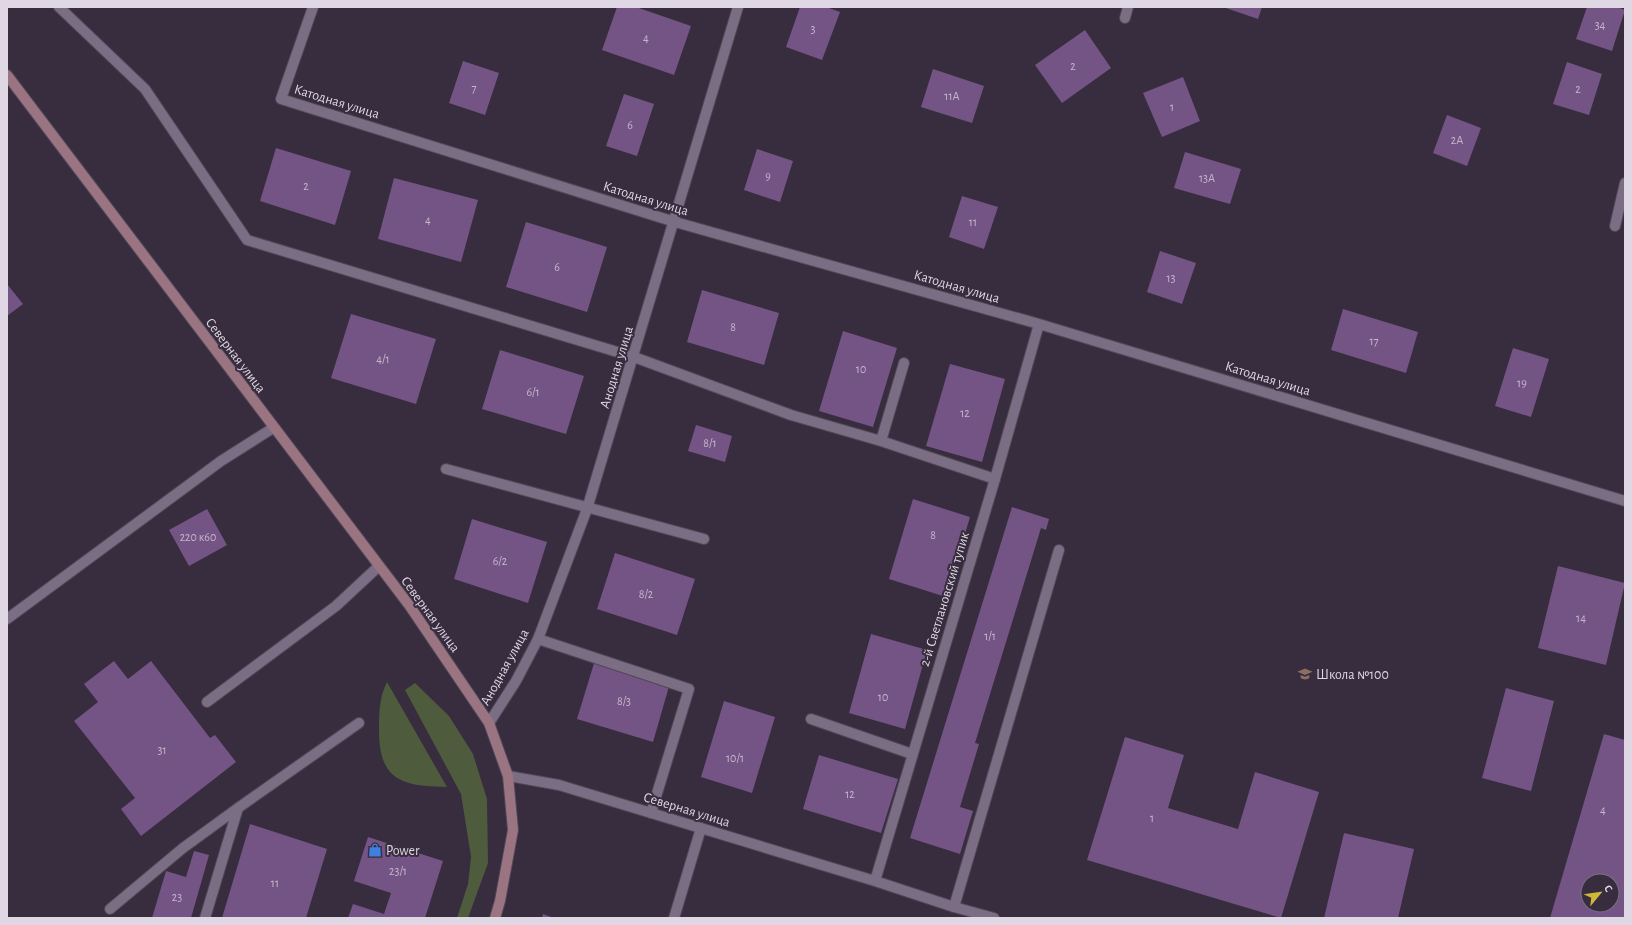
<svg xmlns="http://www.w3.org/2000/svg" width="1632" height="925" font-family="'Alegreya Sans',sans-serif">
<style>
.green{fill:#4e5b3c}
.building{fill:#745485;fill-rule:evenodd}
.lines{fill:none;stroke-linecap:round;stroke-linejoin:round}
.lane-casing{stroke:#514757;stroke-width:12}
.street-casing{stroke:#514757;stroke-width:12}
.secondary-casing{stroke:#514757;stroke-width:12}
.lane{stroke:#7b6d83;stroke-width:10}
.street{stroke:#7b6d83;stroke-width:10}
.secondary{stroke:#9b7481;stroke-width:10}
.labels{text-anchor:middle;stroke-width:4;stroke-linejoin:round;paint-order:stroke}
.number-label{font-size:12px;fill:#c4b6cc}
.street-label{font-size:14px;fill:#dfd7e3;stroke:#382c3f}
.poi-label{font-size:14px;fill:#dfd7e3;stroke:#382c3f;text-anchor:start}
</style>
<rect width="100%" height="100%" fill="#382c3f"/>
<path class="green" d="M 387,682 L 447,787 C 402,786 379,781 379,730 C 379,713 379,698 387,682 Z
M 415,683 L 449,716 L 473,754 L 487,799 L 488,863 L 468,918 L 457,918 L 468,884 L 471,857 L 461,794 L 405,690 Z"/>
<path class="building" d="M 617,7 L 636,7 L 691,26 L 674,75 L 602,50 Z
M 800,7 L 826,7 L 840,12 L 822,60 L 786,47 Z
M 1223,7 L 1262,7 L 1258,19 Z
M 1587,7 L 1617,7 L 1625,10 L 1612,51 L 1576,39 Z
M 1085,30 L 1111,68 L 1062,103 L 1035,65 Z
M 463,61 L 499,73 L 485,115 L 449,103 Z
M 1567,62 L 1602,74 L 1589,115 L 1553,104 Z
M 933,69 L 984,86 L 972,123 L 921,107 Z
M 1183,77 L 1200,121 L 1162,137 L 1143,93 Z
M 624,94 L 654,104 L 637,156 L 606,146 Z
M 1447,115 L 1481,128 L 1467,166 L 1433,153 Z
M 276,148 L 351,171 L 335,225 L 260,201 Z
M 757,149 L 793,161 L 780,202 L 744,190 Z
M 1185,152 L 1241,169 L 1230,204 L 1174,188 Z
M 394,178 L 478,200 L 461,262 L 378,239 Z
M 962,196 L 998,207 L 984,249 L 949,237 Z
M 526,222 L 607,247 L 587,312 L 506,287 Z
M 1160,251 L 1196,263 L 1182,304 L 1147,292 Z
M 7,284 L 23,304 L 7,316 Z
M 702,290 L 779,313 L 764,365 L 687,342 Z
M 1343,309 L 1418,332 L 1406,373 L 1331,350 Z
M 351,314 L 436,339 L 416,404 L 331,378 Z
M 843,331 L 897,348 L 873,427 L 819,411 Z
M 1513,348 L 1549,359 L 1531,417 L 1495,406 Z
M 500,350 L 584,376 L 566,434 L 482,409 Z
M 950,364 L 1005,379 L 982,462 L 926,446 Z
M 696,425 L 732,436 L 725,462 L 688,451 Z
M 913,499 L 970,517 L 946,597 L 889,579 Z
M 1012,507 L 1049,519 L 1046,530 L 1041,528 L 975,743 L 979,744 L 960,807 L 973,811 L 960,854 L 910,838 Z
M 207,509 L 227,545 L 189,566 L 169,530 Z
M 472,519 L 547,542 L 528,603 L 454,579 Z
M 615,553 L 695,579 L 677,635 L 597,609 Z
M 1558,566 L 1625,583 L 1606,665 L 1538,648 Z
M 871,634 L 927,650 L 905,729 L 849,713 Z
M 595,660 L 670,683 L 653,742 L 577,719 Z
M 114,661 L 128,679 L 151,661 L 210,738 L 215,735 L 236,762 L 141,836 L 121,809 L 135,798 L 74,721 L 98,702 L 84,684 Z
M 1506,688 L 1554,701 L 1531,791 L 1482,778 Z
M 724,701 L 775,717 L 752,793 L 701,777 Z
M 1604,734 L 1625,740 L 1625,918 L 1550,918 ZM 1588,881 L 1612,881 L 1612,905 L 1588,905 Z
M 1125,737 L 1184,755 L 1168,808 L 1238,829 L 1255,772 L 1319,792 L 1281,918 L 1087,860 Z
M 819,755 L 898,779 L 881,833 L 803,809 Z
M 250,824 L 327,849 L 306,918 L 222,918 Z
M 1344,833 L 1414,849 L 1398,918 L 1324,918 Z
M 368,837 L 443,861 L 425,918 L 348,918 L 353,904 L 384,914 L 391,893 L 354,881 Z
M 194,851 L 209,855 L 191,918 L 152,918 L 166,871 L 186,877 Z
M 543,914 L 554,918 L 542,918 Z"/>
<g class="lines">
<g class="lane-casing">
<path id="lane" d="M 59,7 L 145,89 L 247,240 L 634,357 L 791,415 L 881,441 L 995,479
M 881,441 L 904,363
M 446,469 L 704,539
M 7,619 L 221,461 L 273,428
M 538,639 L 689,689 L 651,813
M 207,702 L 336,606 L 379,566
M 811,719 L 912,754
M 954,907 L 1059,550
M 110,909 L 183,848 L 238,808
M 205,918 L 238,808 L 359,723
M 674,918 L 701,828"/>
</g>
<g class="street-casing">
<path id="street" d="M 313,7 L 281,99 L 675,222 L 1039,324 L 1625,501
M 1125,18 L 1128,7
M 1615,226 L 1625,183
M 489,723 L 516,681 L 538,639 L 587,509 L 738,7
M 508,776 L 559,785 L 875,881 L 954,907 L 994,918
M 875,881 L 995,479 L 1039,324"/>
</g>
<g class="secondary-casing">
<path id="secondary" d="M 7,75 L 409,605 L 489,723 L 508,776 L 513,830 L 500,901 L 495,918"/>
</g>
<use href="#lane" class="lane"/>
<use href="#street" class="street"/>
<use href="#secondary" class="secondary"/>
</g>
<defs>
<g id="school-bare" transform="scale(1.08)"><path d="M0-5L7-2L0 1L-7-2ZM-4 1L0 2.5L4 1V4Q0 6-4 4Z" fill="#8d6e63" stroke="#382c3f" stroke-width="2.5" paint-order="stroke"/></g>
<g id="shop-bare" transform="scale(1.08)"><path d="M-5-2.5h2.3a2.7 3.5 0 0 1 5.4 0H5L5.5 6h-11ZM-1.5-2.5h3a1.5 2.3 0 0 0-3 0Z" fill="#3f7fe0" stroke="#382c3f" stroke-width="2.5" paint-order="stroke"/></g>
</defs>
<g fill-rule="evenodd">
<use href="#school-bare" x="1305" y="674"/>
<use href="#shop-bare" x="375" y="850"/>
</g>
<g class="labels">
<g class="number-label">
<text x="1600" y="29">34</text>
<text x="813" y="33">3</text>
<text x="646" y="42">4</text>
<text x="1073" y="70">2</text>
<text x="474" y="92">7</text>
<text x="1578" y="93">2</text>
<text x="952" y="100">11А</text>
<text x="1172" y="111">1</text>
<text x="630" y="129">6</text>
<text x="1457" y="144">2А</text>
<text x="768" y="180">9</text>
<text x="1207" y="182">13А</text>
<text x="306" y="190">2</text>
<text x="428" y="224">4</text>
<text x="973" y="226">11</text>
<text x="557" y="271">6</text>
<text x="1171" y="282">13</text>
<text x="733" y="331">8</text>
<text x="1374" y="345">17</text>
<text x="383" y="363">4/1</text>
<text x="861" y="373">10</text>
<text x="1522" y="387">19</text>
<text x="533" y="396">6/1</text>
<text x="965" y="417">12</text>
<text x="710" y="447">8/1</text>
<text x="933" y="539">8</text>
<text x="198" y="541">220 к60</text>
<text x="500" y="565">6/2</text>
<text x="646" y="598">8/2</text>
<text x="1581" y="622">14</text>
<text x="990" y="640">1/1</text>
<text x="883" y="701">10</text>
<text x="624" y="705">8/3</text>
<text x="162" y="754">31</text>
<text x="735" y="762">10/1</text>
<text x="850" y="798">12</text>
<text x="1603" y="814">4</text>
<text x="1152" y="822">1</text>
<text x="398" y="875">23/1</text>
<text x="275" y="887">11</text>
<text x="177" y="901">23</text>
</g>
<g class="street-label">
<text transform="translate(337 101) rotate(17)" y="5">Катодная улица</text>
<text transform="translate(646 198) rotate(17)" y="5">Катодная улица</text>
<text transform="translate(957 286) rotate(16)" y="5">Катодная улица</text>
<text transform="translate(236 355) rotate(53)" y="5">Северная улица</text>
<text transform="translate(616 367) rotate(-73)" y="5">Анодная улица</text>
<text transform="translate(1268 378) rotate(17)" y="5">Катодная улица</text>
<text transform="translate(944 599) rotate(-73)" y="5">2-й Светлановский тупик</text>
<text transform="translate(431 614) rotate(54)" y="5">Северная улица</text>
<text transform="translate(504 667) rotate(-61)" y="5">Анодная улица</text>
<text transform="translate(687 809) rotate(17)" y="5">Северная улица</text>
</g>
<g class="poi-label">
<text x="1316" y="679">Школа №100</text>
<text x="386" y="855">Power</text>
</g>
</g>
<rect width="1632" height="925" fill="none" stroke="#dfd7e3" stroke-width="16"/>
<g transform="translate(1600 893) rotate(61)"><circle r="19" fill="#382c3f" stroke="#7b7081"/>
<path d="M0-3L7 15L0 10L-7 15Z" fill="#cfb837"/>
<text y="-6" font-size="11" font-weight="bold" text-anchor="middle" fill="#dfd7e3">С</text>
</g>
</svg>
